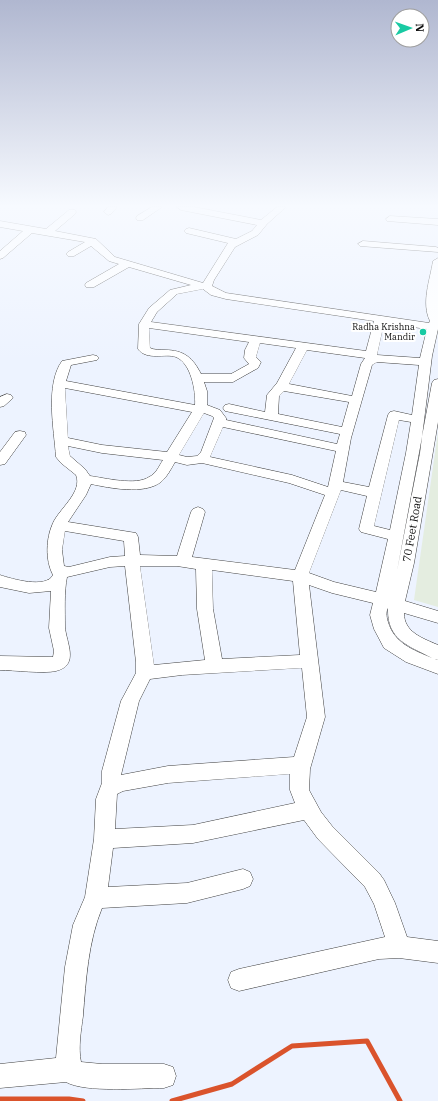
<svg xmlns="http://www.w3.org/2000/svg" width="438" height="1101" font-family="'IBM Plex Serif',serif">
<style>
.industrial{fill:#e4ede0}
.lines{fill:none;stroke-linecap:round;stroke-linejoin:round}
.stream{stroke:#da532c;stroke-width:5}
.minor-casing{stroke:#404040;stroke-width:1}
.minor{fill:#fff;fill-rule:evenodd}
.poi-dot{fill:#18caa3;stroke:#fff;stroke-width:1.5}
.labels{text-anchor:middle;stroke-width:4;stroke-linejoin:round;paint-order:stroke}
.far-poi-label{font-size:9px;fill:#0d0d0d;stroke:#fff;text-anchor:end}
.street-label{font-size:11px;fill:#0d0d0d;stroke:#fff}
</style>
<rect width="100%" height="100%" fill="#edf3ff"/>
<path class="industrial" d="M 438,432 L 438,607 L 414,600 Z"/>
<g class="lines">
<path class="stream" d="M 0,1099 L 69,1099 L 83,1101
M 172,1101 L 232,1084 L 292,1046 L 367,1041 L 400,1101"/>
<g class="minor-casing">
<path id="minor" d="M 108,207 L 117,207 L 111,214 L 108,215 L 104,212 Z
M 152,207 L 162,207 L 143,220 L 137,220 L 136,218 L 137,216 Z
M 177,207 L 194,207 L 261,220 L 277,207 L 286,207 L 267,224 L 258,235 L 235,247 L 214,280 L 212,286 L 226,293 L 429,323 L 430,321 C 421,303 430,280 433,261 L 438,258 L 438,329 L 432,356 L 420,453 L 397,571 L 432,383 L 434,380 L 438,379 L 438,422 L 414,563 L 405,601 L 438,611 L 438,623 L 404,613 C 404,632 422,638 438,645 L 438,660 L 432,658 L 438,660 L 438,674 L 406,662 L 384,648 L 374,629 L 370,615 L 373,603 L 332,593 L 309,585 L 325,717 L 310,769 L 309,790 L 321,812 L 332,826 L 379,873 L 384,880 L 395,903 L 407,937 L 438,941 L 438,963 L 399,958 L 379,959 L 239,991 L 231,988 L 228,980 L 231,972 L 239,969 L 385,937 L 374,904 L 365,887 L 318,839 L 304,820 L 193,843 L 113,848 L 108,887 L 187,883 L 243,869 L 250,872 L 253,879 L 250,886 L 243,889 L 187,903 L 102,908 C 88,942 86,980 83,1016 C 81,1031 78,1047 81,1062 L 102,1064 L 164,1064 L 173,1067 L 176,1076 L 173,1085 L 164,1088 C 141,1088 85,1093 66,1082 L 0,1088 L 0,1064 L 56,1058 L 65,967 L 73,925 L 85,897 L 94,839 L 96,799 L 102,783 L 102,771 L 121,701 L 136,673 L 136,662 L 125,566 L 110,567 L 67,577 C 64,592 65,611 65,627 C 66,642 80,665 56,671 C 44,674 13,670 0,670 L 0,656 L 53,657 L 54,651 L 49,628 L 51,591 L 29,593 L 0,587 L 0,575 C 12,579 46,589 53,575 C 45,560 46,538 53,523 C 59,509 83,492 76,475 L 61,463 L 56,457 C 54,429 45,385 62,361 L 93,355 L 97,356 L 99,358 L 97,360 L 71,365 L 66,381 L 195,405 C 196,391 191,363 176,357 C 165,353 147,361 138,349 L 139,324 L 149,308 L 170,290 L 191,285 L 129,267 L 94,287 L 86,287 L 85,285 L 86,283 L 119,264 L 109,261 L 91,246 L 74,256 L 68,256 L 66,254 L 68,252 L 85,242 L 32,233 L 3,258 L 0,259 L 0,251 L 23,231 L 0,227 L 0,221 L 46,229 L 69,210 L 75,210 L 76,212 L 75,214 L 55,231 L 96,239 L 115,257 L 203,283 L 228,243 L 186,233 L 184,231 L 186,229 L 189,228 L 236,239 L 252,231 L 257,225 L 181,210 ZM 203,289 L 211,295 L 226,299 L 374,321 L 366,351 L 151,322 L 157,312 L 177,294 ZM 384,323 L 427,329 L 420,358 L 377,355 ZM 149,328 L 249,342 L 245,350 L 244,358 L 249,364 L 231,374 L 201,374 C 193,358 184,350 165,350 C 160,350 154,350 150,348 ZM 260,343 L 296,348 L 277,383 L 267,395 L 265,412 L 229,404 L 225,405 L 223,408 L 225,411 L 340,434 L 337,444 L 226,420 L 226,418 L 220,410 L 207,405 L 207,391 L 204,382 L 233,382 L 258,368 L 261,362 L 256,357 ZM 307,350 L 365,358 L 361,364 L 352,396 L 289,384 ZM 377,362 L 419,365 L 412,415 L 394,411 L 390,412 L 388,415 L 369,487 L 343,482 L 351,438 L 372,365 ZM 65,388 L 192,412 L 167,452 L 102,445 L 68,438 ZM 284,391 L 349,402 L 342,427 L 278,414 L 279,396 ZM 204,413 L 212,416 L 214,418 L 201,452 L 197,456 L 187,457 L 179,455 ZM 399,420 L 411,422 L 406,453 L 390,530 L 374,526 ZM 223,427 L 336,451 L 328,487 L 292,475 L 210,457 ZM 68,446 L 102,453 L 163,460 C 159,466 156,474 149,477 C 136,486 105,478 90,476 L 85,469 L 70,456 ZM 175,462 L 187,465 L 202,463 L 289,483 L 325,495 L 295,570 L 192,557 L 205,512 L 203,509 L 198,507 L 193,509 L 191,512 L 177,556 L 140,555 L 138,537 L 136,533 L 68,522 L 86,495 L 91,484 C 110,488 144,495 161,482 C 167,477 171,469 175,462 ZM 341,490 L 367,496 L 359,529 L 361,532 L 388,539 L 376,592 L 334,582 L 309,573 ZM 65,531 L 124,541 L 125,556 L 110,557 L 69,567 L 64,566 L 62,550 ZM 140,566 L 177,566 L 196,569 L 197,609 L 205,660 L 154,665 ZM 212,570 L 293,581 L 300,655 L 222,659 L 213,609 ZM 388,608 C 387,640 408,645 432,658 C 413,650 394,643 388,622 C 386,616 386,611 388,608 ZM 302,668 L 307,717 L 294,757 L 168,766 L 121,775 L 139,701 L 150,679 L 182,675 ZM 290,774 L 290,790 L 295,803 L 193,825 L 115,829 L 117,794 L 123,791 L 168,783 Z
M 390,216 L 438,219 L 438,225 L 387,221 L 386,219 Z
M 363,241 L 436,247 L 438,248 L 438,252 L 360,246 L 358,244 Z
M 7,394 L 11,395 L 13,398 L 4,406 L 0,407 L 0,397 Z
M 20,431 L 25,432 L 26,435 L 5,464 L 0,465 L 0,452 L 15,432 Z"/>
</g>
<use href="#minor" class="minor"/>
</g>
<linearGradient id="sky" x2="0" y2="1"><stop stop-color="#b0b7d0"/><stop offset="0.57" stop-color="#f7faff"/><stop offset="1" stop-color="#f7faff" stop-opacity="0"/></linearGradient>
<rect width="438" height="361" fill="url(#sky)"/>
<circle class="poi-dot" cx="423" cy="332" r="4"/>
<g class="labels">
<g class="far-poi-label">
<text x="415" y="330">Radha Krishna<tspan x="415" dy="10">Mandir</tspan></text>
</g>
<g class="street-label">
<text transform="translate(412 529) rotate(-80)" y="4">70 Feet Road</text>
</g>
</g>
<g transform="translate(410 28) rotate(88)"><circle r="19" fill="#ffffff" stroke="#9e9e9e"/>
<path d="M0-3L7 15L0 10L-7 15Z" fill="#18caa3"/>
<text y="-6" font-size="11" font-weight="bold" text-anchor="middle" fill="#0d0d0d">N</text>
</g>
</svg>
